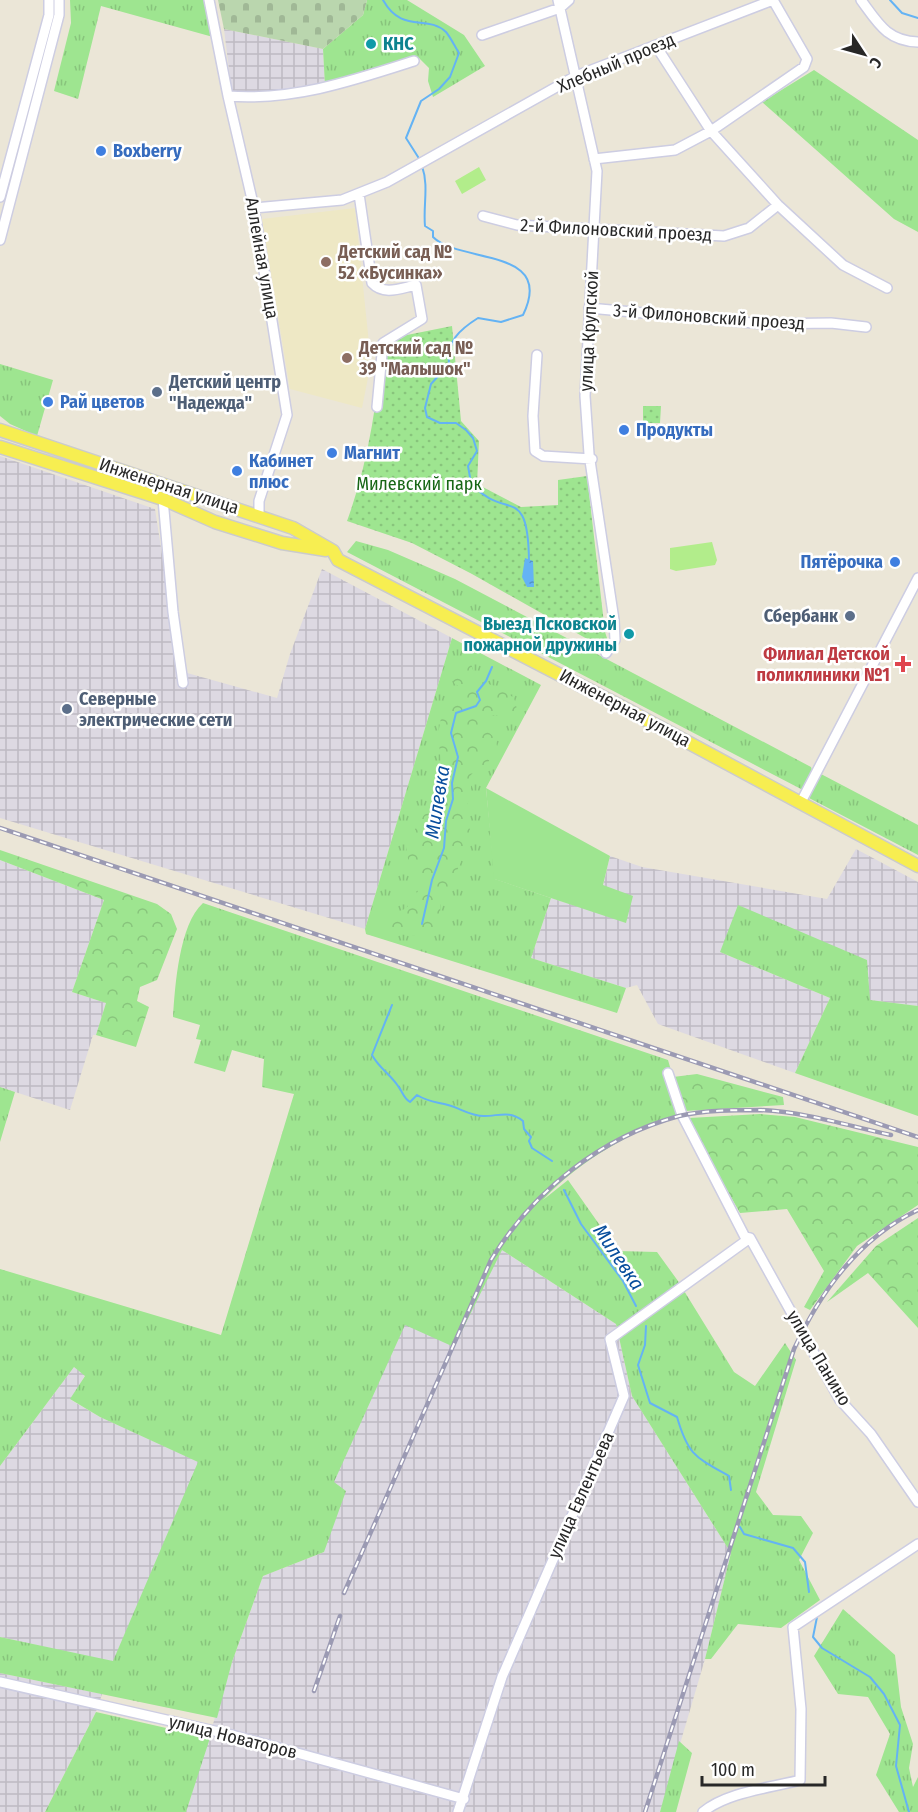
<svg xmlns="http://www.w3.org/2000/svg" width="918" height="1812" font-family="'Fira Sans Condensed',sans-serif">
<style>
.industrial{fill:url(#industrial-grid)}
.education{fill:#eee8c5}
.grass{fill:url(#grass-tufts)}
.forest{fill:url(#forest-crowns)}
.cemetery{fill:url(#cemetery-stones)}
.park{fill:url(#park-dots)}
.garden{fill:#9ee590}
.pitch{fill:#b2ed8b}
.water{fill:url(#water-ripples)}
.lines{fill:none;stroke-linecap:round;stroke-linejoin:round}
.stream{stroke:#64b3f4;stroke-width:2}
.minor-casing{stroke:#cdcde2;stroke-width:12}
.major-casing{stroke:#cbcbcb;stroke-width:15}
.minor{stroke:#fff;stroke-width:9}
.major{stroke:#f7ee51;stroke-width:12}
.rail-casing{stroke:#9b9ab3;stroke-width:4.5}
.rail{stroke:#fff;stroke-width:2;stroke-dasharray:7;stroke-linecap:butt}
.culture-dot{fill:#0f9aa8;stroke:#fff;stroke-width:2}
.shop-dot{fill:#3f7fe0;stroke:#fff;stroke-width:2}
.education-dot{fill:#8d6e63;stroke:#fff;stroke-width:2}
.service-dot{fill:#5c6f8a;stroke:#fff;stroke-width:2}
.health-dot{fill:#e0444e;stroke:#fff;stroke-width:2}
.labels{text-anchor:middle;stroke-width:5;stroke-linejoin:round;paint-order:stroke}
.culture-label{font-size:18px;font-weight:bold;fill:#0d838f;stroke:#fff;text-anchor:start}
.street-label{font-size:18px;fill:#272727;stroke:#fff}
.shop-label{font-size:18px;font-weight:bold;fill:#366cbe;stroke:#fff;text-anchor:start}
.education-label{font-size:18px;font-weight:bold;fill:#785e54;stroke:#fff;text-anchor:start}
.service-label{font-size:18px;font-weight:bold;fill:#4e5e75;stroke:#fff;text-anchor:start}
.park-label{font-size:18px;fill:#176615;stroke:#fff}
.health-label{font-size:18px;font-weight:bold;fill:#be3a42;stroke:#fff;text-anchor:end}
.water-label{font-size:20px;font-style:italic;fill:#074d9c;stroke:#fff}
</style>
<defs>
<pattern id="industrial-grid" width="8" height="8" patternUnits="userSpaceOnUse" patternTransform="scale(1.5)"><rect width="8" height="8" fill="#ddd9e2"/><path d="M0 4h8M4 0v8" fill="none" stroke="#bebac2"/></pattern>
<pattern id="grass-tufts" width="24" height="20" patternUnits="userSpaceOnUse" patternTransform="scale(1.5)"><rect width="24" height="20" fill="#9ee590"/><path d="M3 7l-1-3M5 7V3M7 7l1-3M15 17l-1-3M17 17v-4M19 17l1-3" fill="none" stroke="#88c47c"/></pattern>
<pattern id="forest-crowns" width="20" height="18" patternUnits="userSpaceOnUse" patternTransform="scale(1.5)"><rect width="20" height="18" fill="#9ee590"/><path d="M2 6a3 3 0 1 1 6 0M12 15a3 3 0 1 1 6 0" fill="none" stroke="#88c47c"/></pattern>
<pattern id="cemetery-stones" width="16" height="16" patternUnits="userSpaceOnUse" patternTransform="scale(1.5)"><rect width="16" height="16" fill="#bad6ae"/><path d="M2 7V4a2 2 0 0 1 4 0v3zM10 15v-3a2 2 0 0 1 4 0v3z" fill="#a0b896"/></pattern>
<pattern id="park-dots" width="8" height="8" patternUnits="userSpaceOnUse" patternTransform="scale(1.5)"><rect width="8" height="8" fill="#9ee590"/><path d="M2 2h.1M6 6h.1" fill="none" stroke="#88c47c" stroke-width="1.8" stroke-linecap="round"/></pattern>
<pattern id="water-ripples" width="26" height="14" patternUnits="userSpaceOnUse" patternTransform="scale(1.5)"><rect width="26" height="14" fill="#64b3f4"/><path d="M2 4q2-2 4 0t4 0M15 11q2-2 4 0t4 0" fill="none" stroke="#5292c6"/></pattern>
</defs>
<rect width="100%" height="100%" fill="#ebe6d7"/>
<path class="industrial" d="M 224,29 L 323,49 L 325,86 L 233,102 Z
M 0,456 L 155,509 L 180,671 L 277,698 L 290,654 L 322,569 L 452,638 L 365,929 L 0,818 Z
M 856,849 L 918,882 L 918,1006 L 869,1000 L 720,952 L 830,998 L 795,1073 L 658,1024 L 637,985 L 626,988 L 531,958 L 551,898 L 627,922 L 603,886 L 610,856 L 642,867 L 827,899 Z
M 0,860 L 104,900 L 72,992 L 106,1003 L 96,1035 L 93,1035 L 70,1110 L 0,1087 Z
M 502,1250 L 616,1324 L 632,1396 L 731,1553 L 705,1659 L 660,1812 L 186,1812 L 232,1662 L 263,1576 L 324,1552 L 333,1482 L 405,1324 Z
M 74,1367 L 85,1375 L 71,1400 L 100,1417 L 199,1462 L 113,1662 L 0,1637 L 0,1466 Z
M 0,1673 L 102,1694 L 96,1712 L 45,1812 L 0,1812 Z"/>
<path class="education" d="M 355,208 L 371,363 L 362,408 L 290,389 L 262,219 Z"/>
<path class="grass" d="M 70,0 L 206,0 L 213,37 L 101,6 L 78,99 L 54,91 L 71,23 Z
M 367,0 L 407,0 L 464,35 L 485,66 L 433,97 L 428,81 L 429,68 L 419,58 L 325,86 L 323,49 L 363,15 Z
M 814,70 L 918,140 L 918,232 L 894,219 L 762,102 Z
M 0,364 L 53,380 L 37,436 L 10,424 L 0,416 Z
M 356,541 L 388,550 L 455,579 L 811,767 L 814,776 L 807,789 L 801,789 L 347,552 Z
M 452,638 L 541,685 L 486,788 L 495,879 L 551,898 L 531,958 L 626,988 L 617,1013 L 366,934 L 365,929 Z
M 821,774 L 918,825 L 918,855 L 809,798 Z
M 203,903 L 668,1060 L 683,1112 C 631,1133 582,1158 543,1200 L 568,1180 L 618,1251 L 657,1252 L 678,1281 L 734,1372 L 755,1386 L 785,1343 L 796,1360 L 756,1492 L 773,1515 L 801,1516 L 813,1533 L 799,1560 L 820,1600 L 781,1628 L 738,1624 L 711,1659 L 705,1659 L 731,1553 L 632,1396 L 616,1324 L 502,1250 L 503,1248 L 454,1347 L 405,1325 L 334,1482 L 346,1491 L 324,1552 L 263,1576 L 232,1662 L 217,1718 L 0,1673 L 0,1637 L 113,1661 L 198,1462 L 100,1417 L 70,1399 L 85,1376 L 74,1367 L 0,1466 L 0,1269 L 221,1335 L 294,1094 L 262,1087 L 264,1059 L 232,1050 L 225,1072 L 194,1063 L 201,1040 L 196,1039 L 200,1025 L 173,1017 C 175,987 179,924 203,903 Z
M 738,905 L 867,960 L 870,1000 L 918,1006 L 918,1116 L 795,1073 L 830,998 L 720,952 Z
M 0,1087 L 15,1092 L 0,1142 Z
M 843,1609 L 895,1655 L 901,1707 L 913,1744 L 909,1768 L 913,1787 L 918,1777 L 918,1812 L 899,1812 L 876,1775 L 890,1734 L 868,1697 L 838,1694 L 814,1656 Z
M 96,1712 L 210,1738 L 186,1812 L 45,1812 Z
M 679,1741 L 692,1753 L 676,1812 L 660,1812 Z"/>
<path class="forest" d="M 467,665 L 471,665 L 477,680 L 500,688 L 514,698 L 518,713 L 512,717 L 492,715 L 484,728 L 496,739 L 497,747 L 487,764 L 476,769 L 471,775 L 471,795 L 463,814 L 471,832 L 464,843 L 465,851 L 457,871 L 440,903 L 440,915 L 435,930 L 426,936 L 382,933 L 376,928 L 378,916 C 411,913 409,905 425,879 L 424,875 C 409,872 407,858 406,844 L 435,797 L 436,781 L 441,763 L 438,734 L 441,718 L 448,708 L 466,699 L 467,692 L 454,683 L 451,671 Z
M 0,850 L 157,904 L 171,914 L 177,929 L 157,980 L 140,987 L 137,1001 L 149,1007 L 136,1047 L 96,1035 L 106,1003 L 72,992 L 104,900 L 0,860 Z
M 697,1074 L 783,1097 L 784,1105 L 685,1111 L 673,1077 Z
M 760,1114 L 795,1117 L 918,1147 L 918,1205 L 857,1246 L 810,1310 L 804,1307 L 824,1271 L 787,1209 L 740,1213 L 688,1121 L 689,1118 Z
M 918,1218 L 918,1328 L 868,1273 L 827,1302 L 876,1246 Z"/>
<path class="cemetery" d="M 218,0 L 367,0 L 363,15 L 323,49 L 224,29 Z"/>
<path class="park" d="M 452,326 L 461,421 L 479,441 L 477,484 L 521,507 L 558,505 L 558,480 L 587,476 L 605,632 L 612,653 L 472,574 L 412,543 L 347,521 C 368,464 378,400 382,340 Z
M 643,406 L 661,406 L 660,423 L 643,423 Z"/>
<path class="garden" d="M 486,788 L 610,856 L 603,885 L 633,896 L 626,923 L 494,879 Z"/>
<path class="pitch" d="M 479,167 L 486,180 L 462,194 L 455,181 Z
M 712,542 L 717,560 L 715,565 L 676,571 L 670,569 L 670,548 Z"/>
<path class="water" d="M 525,558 L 533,561 L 534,587 L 527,587 L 522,577 Z"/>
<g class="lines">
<path class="stream" d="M 383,0 C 402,34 427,14 446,32 C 451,38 455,47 459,53 L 450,77 L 439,89 L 421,101 L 406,138 L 420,160
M 890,0 L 902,13 L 918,18
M 422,166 C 429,186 423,205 425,226 L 433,231 L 433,237 C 460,264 556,247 523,315 L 501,322 L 478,318 C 459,330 447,341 449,364 L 431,384 L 425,408 L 427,417 L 440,423 L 456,423 L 466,430 L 473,438 L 477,451 L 468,466 L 471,483 C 506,523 528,481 529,561
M 422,924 L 432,880 L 444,848 L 446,821 L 453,799 L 452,783 L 458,757 L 451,733 L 456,713 L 476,706 L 480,700 L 477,692 L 486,681 L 492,667
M 392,1005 L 372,1055 C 379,1068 390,1074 398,1086 C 403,1092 403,1098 410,1102 L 417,1095 C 428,1102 437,1102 448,1105 C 460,1108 470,1116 484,1116 C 499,1116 510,1110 523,1121 L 524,1129 L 531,1137 L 529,1141 L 532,1148 L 552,1161
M 564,1190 L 581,1224 L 623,1281 L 636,1306
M 646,1326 L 645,1345 L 638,1365 L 650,1403 L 677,1417 C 688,1455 695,1457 729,1476 L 731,1490
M 740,1527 L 744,1534 L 793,1548 L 805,1562 L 809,1592
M 817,1617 L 813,1637 L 822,1648 L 870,1677 L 884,1694 L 900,1725 L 896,1766 L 909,1812"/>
<g class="minor-casing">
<path id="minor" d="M 209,0 L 228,96 L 254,208 L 287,415 L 259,501 L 259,515
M 558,0 L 597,171 L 585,396 L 589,454 L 614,620 L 615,640 L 606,653
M 861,0 C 878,23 887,41 918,42
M 482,35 L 560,8 L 569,0
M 656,46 L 711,131 L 778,205 L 843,265 L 887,288
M 228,96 C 293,101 352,81 414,61
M 359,194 L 372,283 C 384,296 401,288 416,285 L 422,319 L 383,343 L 377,407
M 0,197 L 49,15 L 49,0
M 254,208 L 342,200 L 387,182 L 576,76 L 773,0 L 807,59 L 804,67 L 711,131 L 675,150 L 594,159
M 483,216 L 517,225 L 724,236 L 749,228 L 778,205
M 0,240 L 59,15 L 59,0
M 589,308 L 764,324 L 831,323 L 866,327
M 537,355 L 533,416 L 535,451 L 543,456 L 592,459
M 163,499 L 173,612 L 183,683
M 801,802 L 918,578
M 668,1073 L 682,1115 L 745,1237 L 750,1238 L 840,1400 L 871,1434 L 918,1502
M 0,1682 L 232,1735 L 464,1799
M 458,1812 L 502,1677 L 624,1396 L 610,1339 L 750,1238
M 703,1812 C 727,1792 770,1788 800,1780 L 801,1709 L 793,1627 L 918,1544"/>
</g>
<g class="major-casing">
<path id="major" d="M 0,430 L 293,528 L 333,551 L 338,560 L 624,708 L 918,866
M 0,447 L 163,499 L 215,522 L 282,543 L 326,550"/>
</g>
<use href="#minor" class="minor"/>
<use href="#major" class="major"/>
<g class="rail-casing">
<path id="rail" d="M 0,828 L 918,1137
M 344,1593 L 491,1260 C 533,1191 601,1137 679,1116 C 704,1110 736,1110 761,1110 C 805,1112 849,1126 891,1135
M 314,1691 L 340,1616
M 645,1812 L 794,1349 C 820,1292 860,1237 918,1210"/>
</g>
<use href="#rail" class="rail"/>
</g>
<g class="culture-dot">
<circle cx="371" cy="44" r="6"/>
<circle cx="629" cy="634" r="6"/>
</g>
<g class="shop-dot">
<circle cx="101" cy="151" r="6"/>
<circle cx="48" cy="402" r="6"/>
<circle cx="624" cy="430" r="6"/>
<circle cx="332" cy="453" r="6"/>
<circle cx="237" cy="471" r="6"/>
<circle cx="895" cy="562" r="6"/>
</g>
<g class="education-dot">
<circle cx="326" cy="262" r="6"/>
<circle cx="347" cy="358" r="6"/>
</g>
<g class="service-dot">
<circle cx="157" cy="392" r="6"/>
<circle cx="850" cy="616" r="6"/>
<circle cx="67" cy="709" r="6"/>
</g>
<path class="health-dot" d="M900 655h6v6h6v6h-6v6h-6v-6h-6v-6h6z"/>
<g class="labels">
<g class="culture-label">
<text x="383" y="50">КНС</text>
<text x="617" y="630" text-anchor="end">Выезд Псковской<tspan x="617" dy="21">пожарной дружины</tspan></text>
</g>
<g class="street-label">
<text transform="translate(616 63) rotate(-23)" y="6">Хлебный проезд</text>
<text transform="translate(616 230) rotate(3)" y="6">2-й Филоновский проезд</text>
<text transform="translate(262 258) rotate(80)" y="6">Аллейная улица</text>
<text transform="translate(709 317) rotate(4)" y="6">3-й Филоновский проезд</text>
<text transform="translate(589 331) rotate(-87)" y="6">улица Крупской</text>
<text transform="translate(169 486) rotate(18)" y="6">Инженерная улица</text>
<text transform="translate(625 708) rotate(28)" y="6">Инженерная улица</text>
<text transform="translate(819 1358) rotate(59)" y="6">улица Панино</text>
<text transform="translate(581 1495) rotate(-66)" y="6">улица Евлентьева</text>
<text transform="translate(233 1737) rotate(14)" y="6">улица Новаторов</text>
</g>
<g class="shop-label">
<text x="113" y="157">Boxberry</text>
<text x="60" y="408">Рай цветов</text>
<text x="636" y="436">Продукты</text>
<text x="344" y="459">Магнит</text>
<text x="249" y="467">Кабинет<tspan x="249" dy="21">плюс</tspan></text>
<text x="883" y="568" text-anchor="end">Пятёрочка</text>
</g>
<g class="education-label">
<text x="338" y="258">Детский сад №<tspan x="338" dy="21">52 «Бусинка»</tspan></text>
<text x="359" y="354">Детский сад №<tspan x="359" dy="21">39 "Малышок"</tspan></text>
</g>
<g class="service-label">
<text x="169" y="388">Детский центр<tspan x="169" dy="21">"Надежда"</tspan></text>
<text x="838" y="622" text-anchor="end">Сбербанк</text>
<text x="79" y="705">Северные<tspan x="79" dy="21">электрические сети</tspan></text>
</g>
<g class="park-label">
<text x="419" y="490">Милевский парк</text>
</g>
<g class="health-label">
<text x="890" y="660">Филиал Детской<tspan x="890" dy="21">поликлиники №1</tspan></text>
</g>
<g class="water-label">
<text transform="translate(437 802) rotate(-81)" y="7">Милевка</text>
<text transform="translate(619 1257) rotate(56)" y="7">Милевка</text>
</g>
</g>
<g transform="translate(864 54) rotate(126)" stroke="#ffffff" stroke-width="4.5" paint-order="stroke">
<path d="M0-4.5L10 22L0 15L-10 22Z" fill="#272727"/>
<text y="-9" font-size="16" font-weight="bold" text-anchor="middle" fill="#272727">С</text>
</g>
<path d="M702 1776v9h123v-9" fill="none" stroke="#272727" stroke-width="3"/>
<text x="711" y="1776" font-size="18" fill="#272727" stroke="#ffffff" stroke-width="4.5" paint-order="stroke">100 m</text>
</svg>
